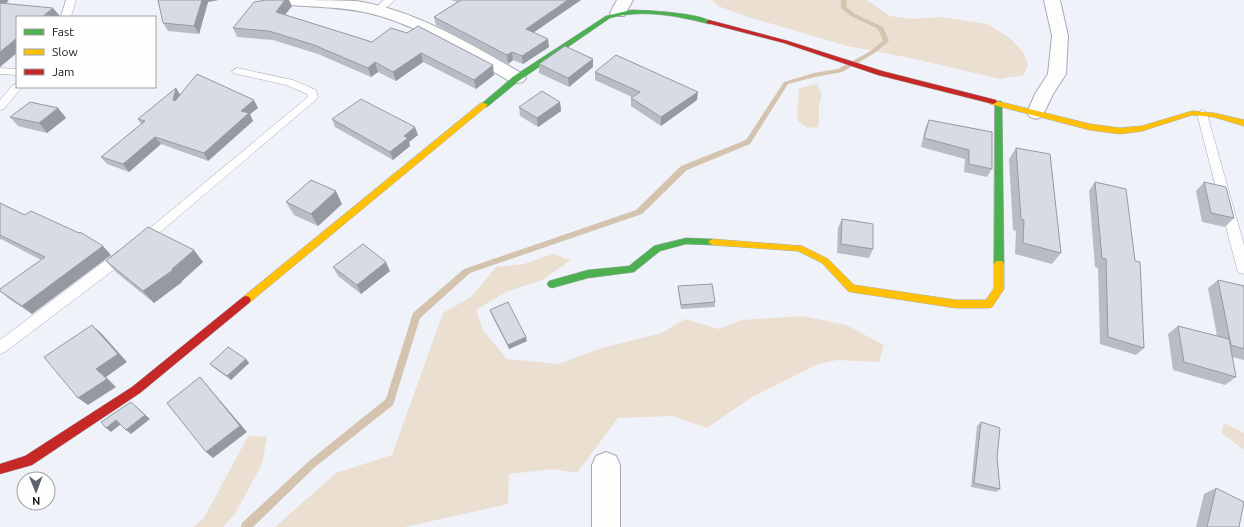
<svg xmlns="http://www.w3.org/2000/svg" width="1244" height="527" font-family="Ubuntu,sans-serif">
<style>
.green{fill:#ebdfd1}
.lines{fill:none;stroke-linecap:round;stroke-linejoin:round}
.stream{fill:#d4c3ae;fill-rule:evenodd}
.lane-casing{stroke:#a6aab3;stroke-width:1}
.street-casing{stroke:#a6aab3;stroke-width:2}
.fast-casing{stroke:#a6aab3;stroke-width:1}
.slow-casing{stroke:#a6aab3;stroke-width:1}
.jam-casing{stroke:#a6aab3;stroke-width:1}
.lane{fill:#fdfdfe;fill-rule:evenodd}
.street{fill:#fdfdfe;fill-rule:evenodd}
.fast{fill:#4caf50;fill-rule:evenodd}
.slow{fill:#ffc107;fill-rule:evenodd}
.jam{fill:#c62828;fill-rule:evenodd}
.wall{fill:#b8bcc5}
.shaded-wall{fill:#9699a0}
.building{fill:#d6dbe5;stroke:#9699a0}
</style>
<rect width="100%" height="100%" fill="#eff2f9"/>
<path class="green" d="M 712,0 L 867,0 L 890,16 L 912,19 L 942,17 L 987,24 L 1010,38 L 1023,52 L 1028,65 L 1024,75 L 1000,79 L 915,59 L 847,46 L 748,17 L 718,6 Z
M 817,84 L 822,95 C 816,111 821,114 818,127 L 807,128 L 797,120 L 799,88 Z
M 553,254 L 571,260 L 542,280 L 506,292 L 476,310 L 483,330 L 507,359 L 558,364 L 602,348 L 662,333 L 685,319 L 719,329 L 742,320 L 803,316 L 846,325 L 884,345 L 879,362 L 837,360 L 818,364 L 752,397 L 707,428 L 672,416 L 618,418 L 577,473 L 553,469 L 509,474 L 508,504 L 405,527 L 275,527 L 336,473 L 392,455 L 443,313 L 471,297 L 496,267 L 524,264 Z
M 1224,423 L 1244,433 L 1244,450 L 1222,433 Z
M 248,436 L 267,437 L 262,464 L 235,514 L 223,527 L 193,527 L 204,518 Z"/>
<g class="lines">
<path class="stream" d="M 841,0 L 847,0 L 846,7 L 855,14 L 883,27 L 889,41 L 888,42 L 873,54 L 842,72 L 815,77 L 788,84 L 750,144 L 687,170 L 642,214 L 470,273 L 420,318 L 393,405 L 315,467 L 253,527 L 241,527 L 242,523 L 309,461 L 386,399 L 413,313 L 464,269 L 636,210 L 681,166 L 746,140 L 784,82 L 814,73 L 838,69 L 869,52 L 883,41 L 878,29 L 851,16 L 841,8 Z"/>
<g class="lane-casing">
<path id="lane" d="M 66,0 L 76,0 L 71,17 L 61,17 Z
M 384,0 L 395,0 L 381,12 L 375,12 L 375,8 Z
M 0,68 L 17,69 L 17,75 L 0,74 Z
M 237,68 L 293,80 L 316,90 L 318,98 L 146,244 L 142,246 L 138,244 L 136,241 L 138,238 L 308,97 L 307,94 L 286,85 L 233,73 L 232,71 Z
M 17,84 L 17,87 L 22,87 L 4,109 L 0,110 L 0,100 L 13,85 Z
M 1202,110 L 1207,114 L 1244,245 L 1244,274 L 1239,273 L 1237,269 L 1197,114 Z
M 123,250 L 128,251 L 129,255 L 128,259 L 5,352 L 0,354 L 0,340 L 118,251 Z"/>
</g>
<g class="street-casing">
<path id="street" d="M 283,0 C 307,0 333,0 356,1 C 416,10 472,45 523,74 L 526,78 L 523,82 L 517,83 L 511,82 C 465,55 416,23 364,12 C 340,7 315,7 291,5 L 286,3 Z
M 617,0 L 633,0 L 624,16 L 612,16 L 610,13 Z
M 1044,0 L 1060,0 L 1068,36 L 1066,74 L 1053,94 L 1042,117 L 1036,119 L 1030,117 L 1027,113 L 1035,94 L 1048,74 L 1052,36 Z
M 606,452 L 616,456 L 620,465 L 620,527 L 592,527 L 592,465 L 596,456 Z"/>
</g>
<g class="fast-casing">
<path id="fast" d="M 631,10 C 648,10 700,13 712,22 L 709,24 C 677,16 643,9 610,18 L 520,80 L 487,107 L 484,107 L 480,105 L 514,76 L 606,16 Z
M 995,101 L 1001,101 L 1002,103 L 1004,264 L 1002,267 L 996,267 L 994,264 Z
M 686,238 L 712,239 L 716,242 L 712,245 L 686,244 L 660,251 L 634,272 L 588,278 L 552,288 L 549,287 L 547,284 L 549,281 L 588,270 L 629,266 L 654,246 Z"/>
</g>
<g class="slow-casing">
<path id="slow" d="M 990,100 L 993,100 L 1090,124 L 1120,128 L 1142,126 L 1192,111 L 1214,113 L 1244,120 L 1244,126 L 1214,117 L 1192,115 L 1142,131 L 1120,134 L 1090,130 L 990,104 Z
M 481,103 L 484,103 L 488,105 L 249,303 L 246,304 L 243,303 L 241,300 L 243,297 Z
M 712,239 L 802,246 L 828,259 L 854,285 L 956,300 L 986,300 L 994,288 L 994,264 L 996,261 L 1002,261 L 1004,264 L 1004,289 L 992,307 L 989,308 L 956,308 L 851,292 L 848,291 L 822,263 L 798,251 L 712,245 L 708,242 Z"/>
</g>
<g class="jam-casing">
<path id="jam" d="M 709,20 L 788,41 L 882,71 L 996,100 L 997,102 L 993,104 L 878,75 L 784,43 L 707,23 L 706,22 Z
M 246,296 L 249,297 L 251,300 L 249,303 L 140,393 L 32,465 L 0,474 L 0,464 L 25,456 L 132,387 L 243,297 Z"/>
</g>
<use href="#lane" class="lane"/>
<use href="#street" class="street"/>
<use href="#fast" class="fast"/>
<use href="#slow" class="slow"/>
<use href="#jam" class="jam"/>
</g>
<path class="wall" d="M 451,0 L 581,0 L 534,32 L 549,47 L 523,64 L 513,60 L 508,64 L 436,25 L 434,17 L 457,2 Z
M 208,2 L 199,34 L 168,31 L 163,23 Z
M 292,6 L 285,15 L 372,42 L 391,28 L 494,75 L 476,89 L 423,62 L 396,81 L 378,72 L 371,77 L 318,54 L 273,40 L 237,37 L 233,28 Z
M 539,64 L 593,67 L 569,87 L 539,73 Z
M 595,72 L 697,100 L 661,126 L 631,106 L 631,98 L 632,97 L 595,80 Z
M 180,94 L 258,108 L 250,114 L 253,121 L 208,161 L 161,144 L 129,172 L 107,164 L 101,157 L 141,124 L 138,119 Z
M 560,102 L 561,111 L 538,127 L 520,116 L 519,107 Z
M 58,108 L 66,118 L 47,133 L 18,126 L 10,117 Z
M 332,119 L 418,135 L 409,142 L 410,146 L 393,160 L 335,127 Z
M 929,120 L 992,132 L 992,169 L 987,177 L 964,172 L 965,159 L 921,147 L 925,129 Z
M 1016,148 L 1061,253 L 1052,264 L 1015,254 L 1016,231 L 1013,230 L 1009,159 Z
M 1095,182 L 1144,348 L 1136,355 L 1100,344 L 1098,268 L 1095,267 L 1089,191 Z
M 1204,182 L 1234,218 L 1225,227 L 1202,222 L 1196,191 Z
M 286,202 L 342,204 L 318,226 L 294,215 Z
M 0,203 L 25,215 L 111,255 L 32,314 L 9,299 L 0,291 L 41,260 L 1,239 L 0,240 Z
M 842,219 L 873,249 L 869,258 L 837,253 L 838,228 Z
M 106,261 L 203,262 L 182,281 L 182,282 L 154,303 L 117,273 Z
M 333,267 L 390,271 L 361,294 L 338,276 Z
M 1218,280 L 1244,286 L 1244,360 L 1232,357 L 1236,377 L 1225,385 L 1173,370 L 1168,334 L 1178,326 L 1217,336 L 1208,288 Z
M 678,286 L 715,302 L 715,307 L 681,309 L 678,290 Z
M 490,310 L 527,341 L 509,349 L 491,314 Z
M 246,359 L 249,363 L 231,380 L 214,368 L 210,364 Z
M 981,422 L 997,458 L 1000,489 L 996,492 L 971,487 L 977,426 Z
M 1216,488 L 1239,527 L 1196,527 L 1204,494 Z"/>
<path class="shaded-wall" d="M 0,0 L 7,0 L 9,1 L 0,7 Z
M 202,0 L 219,0 L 208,2 L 199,34 L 194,26 Z
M 285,0 L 289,0 L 292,6 L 280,21 L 276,12 Z
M 568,0 L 581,0 L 527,37 L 526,29 Z
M 53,8 L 60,16 L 59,17 L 42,17 Z
M 17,38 L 17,53 L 0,67 L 0,52 Z
M 548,39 L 549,47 L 523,64 L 522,56 Z
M 512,52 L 513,60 L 508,64 L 507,55 Z
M 421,53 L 423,62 L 396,81 L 393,72 Z
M 593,59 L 593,67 L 569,87 L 568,78 Z
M 375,62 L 378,72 L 371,77 L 368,68 Z
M 493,65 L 494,75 L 476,89 L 474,80 Z
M 176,88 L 181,96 L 178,107 L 173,100 Z
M 698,92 L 697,100 L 661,126 L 661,117 Z
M 254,100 L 258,108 L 250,114 L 253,121 L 208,161 L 204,153 L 241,111 Z
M 560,102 L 561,111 L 538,127 L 537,118 Z
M 58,108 L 66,118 L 47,133 L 39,123 Z
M 415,127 L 418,135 L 409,142 L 410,146 L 393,160 L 390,152 L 404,136 Z
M 155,137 L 161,144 L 129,172 L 123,164 Z
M 336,191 L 342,204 L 318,226 L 311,214 Z
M 103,246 L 111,255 L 32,314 L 22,306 Z
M 194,250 L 203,262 L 182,281 L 182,282 L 154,303 L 143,291 L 172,269 Z
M 386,262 L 390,271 L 361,294 L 357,285 Z
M 92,325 L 102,334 L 127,362 L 106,377 L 116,387 L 88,405 L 78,398 L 96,369 Z
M 526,337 L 527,341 L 509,349 L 508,345 Z
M 246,359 L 249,363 L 231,380 L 227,376 Z
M 200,377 L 206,384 L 247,432 L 213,458 L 206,452 Z
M 131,402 L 150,419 L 131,434 L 126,430 Z
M 116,420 L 121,424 L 111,432 L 106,428 Z"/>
<path class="building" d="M 158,0 L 202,0 L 194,26 L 163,23 Z
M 266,0 L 285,0 L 276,12 L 372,42 L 391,28 L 407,33 L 418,26 L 493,65 L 474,80 L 421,53 L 393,72 L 375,62 L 368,68 L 314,45 L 269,31 L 233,28 L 254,2 Z
M 461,0 L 568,0 L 526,29 L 548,39 L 522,56 L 512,52 L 507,55 L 434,17 Z
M 0,3 L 53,8 L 42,17 L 17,17 L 17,38 L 0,52 Z
M 565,46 L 593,59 L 568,78 L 539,64 Z
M 616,55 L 698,92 L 661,117 L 631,98 L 640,92 L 595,72 Z
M 197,74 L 254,100 L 241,111 L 249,113 L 204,153 L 155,137 L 123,164 L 101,157 L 145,121 L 138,119 L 176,88 L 173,100 L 175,101 Z
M 542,91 L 560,102 L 537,118 L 519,107 Z
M 361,99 L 415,127 L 404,136 L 408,138 L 390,152 L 332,119 Z
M 30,102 L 58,108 L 39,123 L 10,117 Z
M 929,120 L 992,132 L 992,169 L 969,164 L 969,150 L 924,138 Z
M 1016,148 L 1050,154 L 1061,253 L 1023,243 L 1024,220 L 1021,219 Z
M 311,180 L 336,191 L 311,214 L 286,202 Z
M 1095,182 L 1126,189 L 1135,261 L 1140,262 L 1144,348 L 1108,337 L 1106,259 L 1102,258 Z
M 1204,182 L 1226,187 L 1234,218 L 1211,213 Z
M 0,203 L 25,215 L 31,211 L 79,233 L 80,232 L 103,246 L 22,306 L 0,291 L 0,289 L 45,257 L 0,235 Z
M 842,219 L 873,224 L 873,249 L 841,244 Z
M 148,227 L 194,250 L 172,269 L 173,270 L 143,291 L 106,261 Z
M 363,244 L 386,262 L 357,285 L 333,267 Z
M 1218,280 L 1244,286 L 1244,349 L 1231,345 Z
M 712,284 L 715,302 L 681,305 L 678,286 Z
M 508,302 L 526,337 L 508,345 L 490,310 Z
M 92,325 L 118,354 L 96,369 L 107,379 L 78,398 L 44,357 Z
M 1178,326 L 1229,339 L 1236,377 L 1184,362 Z
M 228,347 L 246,359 L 227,376 L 210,364 Z
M 200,377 L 240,426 L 206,452 L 167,403 Z
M 131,402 L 145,415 L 126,430 L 116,420 L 106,428 L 101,422 Z
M 981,422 L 1000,428 L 997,458 L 1000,489 L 974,483 Z
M 1216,488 L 1244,502 L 1239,527 L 1207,527 Z"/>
<rect x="16" y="16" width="140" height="72" fill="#fefefe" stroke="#9fa1a4"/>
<rect x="24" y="29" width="20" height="6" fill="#4caf50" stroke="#9fa1a4"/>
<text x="52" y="36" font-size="12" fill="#10151e">Fast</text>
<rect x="24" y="49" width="20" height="6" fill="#ffc107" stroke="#9fa1a4"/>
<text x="52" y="56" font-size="12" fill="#10151e">Slow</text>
<rect x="24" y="69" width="20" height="6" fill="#c62828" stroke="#9fa1a4"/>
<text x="52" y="76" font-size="12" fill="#10151e">Jam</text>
<g transform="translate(36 491) rotate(179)"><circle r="19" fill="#fefefe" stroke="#9fa1a4"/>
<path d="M0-3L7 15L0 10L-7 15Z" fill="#5e626b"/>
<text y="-6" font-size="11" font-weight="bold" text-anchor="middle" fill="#10151e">N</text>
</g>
</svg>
